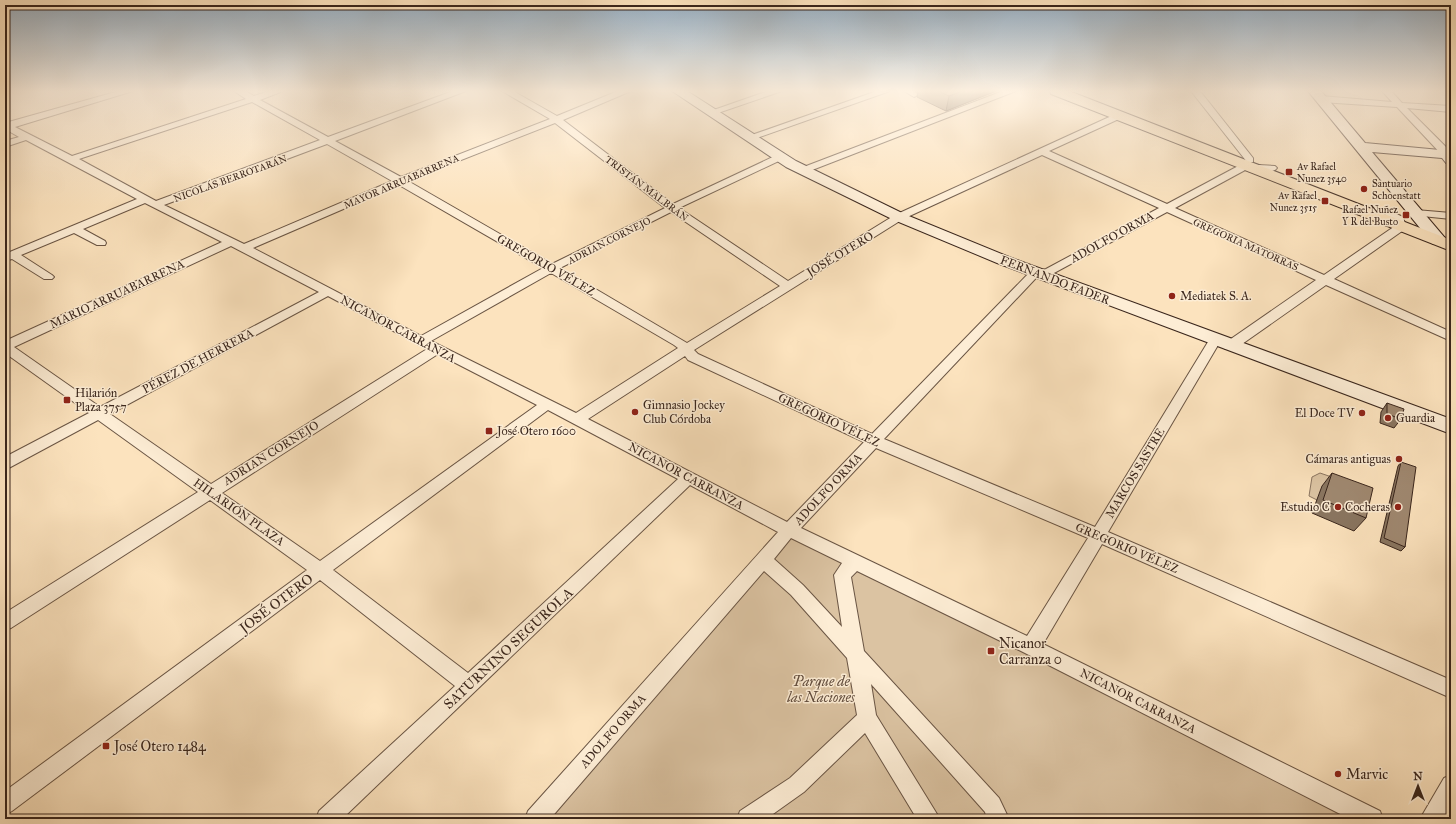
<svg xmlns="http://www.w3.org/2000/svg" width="1456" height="824" font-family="'IM FELL Great Primer',serif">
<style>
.green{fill:#dbc3a2;stroke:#8a745f}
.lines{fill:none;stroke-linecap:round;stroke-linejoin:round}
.street-casing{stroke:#6a5544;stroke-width:2}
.secondary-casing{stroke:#3a261c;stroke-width:2}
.primary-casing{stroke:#3a261c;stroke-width:2}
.street{fill:#fdedd5;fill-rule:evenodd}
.secondary{fill:#fdedd5;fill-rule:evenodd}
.primary{fill:#fce3be;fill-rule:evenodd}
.wall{fill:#897560;stroke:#3a261c}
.shaded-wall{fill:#6f5f4e;stroke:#3a261c}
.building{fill:#9f8870;stroke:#3a261c}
.poi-dot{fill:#8f2418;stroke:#fdedd5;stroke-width:1.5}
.labels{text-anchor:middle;stroke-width:3;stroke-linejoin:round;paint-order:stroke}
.far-poi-label{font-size:10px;fill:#3a261c;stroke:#fdedd5;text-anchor:start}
.far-street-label{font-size:10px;fill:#3a261c;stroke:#fdedd5}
.street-label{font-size:12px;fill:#3a261c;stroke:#fdedd5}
.poi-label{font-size:12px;fill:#3a261c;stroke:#fdedd5;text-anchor:start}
.near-street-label{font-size:14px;fill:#3a261c;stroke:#fdedd5}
.near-poi-label{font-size:14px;fill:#3a261c;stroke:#fdedd5;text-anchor:start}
.near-park-label{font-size:14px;font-style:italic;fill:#624d3e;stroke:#fdedd5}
</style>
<rect width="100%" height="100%" fill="#fce3be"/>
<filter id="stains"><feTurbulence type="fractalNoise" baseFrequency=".005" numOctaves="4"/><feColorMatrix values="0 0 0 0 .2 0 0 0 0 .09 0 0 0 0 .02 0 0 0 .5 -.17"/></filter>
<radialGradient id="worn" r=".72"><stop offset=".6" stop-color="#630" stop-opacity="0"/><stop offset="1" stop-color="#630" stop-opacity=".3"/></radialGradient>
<path class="green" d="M 1320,473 L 1352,484 L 1317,500 L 1309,496 L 1312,477 Z
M 789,530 L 1372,819 L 536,819 Z"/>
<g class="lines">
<g class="street-casing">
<path id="street" d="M 5,91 L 11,91 L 5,94 Z
M 119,91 L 133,91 L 15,127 L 72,156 L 246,99 L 234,91 L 245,91 L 254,96 L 269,91 L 283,91 L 260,100 L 328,137 L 453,91 L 466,91 L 335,141 L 401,177 L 550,119 L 502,91 L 513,91 L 557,116 L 618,91 L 631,91 L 563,120 L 673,204 L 777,155 L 783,155 L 783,159 L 679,208 L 788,281 L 895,215 L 1118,113 L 1122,116 L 1121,118 L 1049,151 L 1167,204 L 1242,164 L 1275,166 L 1277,168 L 1275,170 L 1272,171 L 1247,169 L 1175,208 L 1324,275 L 1395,226 L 1394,221 L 1383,213 L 1388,210 L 1403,217 L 1406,227 L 1405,229 L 1334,279 L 1451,332 L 1451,341 L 1326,285 L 1235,349 L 1225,349 L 1224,346 L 1225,343 L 1316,280 L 1167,212 L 1054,273 L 1036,278 L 884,439 L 1095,527 L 1211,337 L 1219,337 L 1221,340 L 1108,532 L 1451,680 L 1451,698 L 1102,544 L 1043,644 L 1380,811 L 1383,819 L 1350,819 L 1025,653 L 857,571 L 851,577 L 864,651 L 999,798 L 1009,819 L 987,819 L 985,812 L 871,684 L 876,715 L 940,819 L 917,819 L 865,733 L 804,792 L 766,819 L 737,819 L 740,811 L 790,778 L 857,715 L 847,658 L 791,595 L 764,571 L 550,819 L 525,819 L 528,811 L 778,532 L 690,485 L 342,819 L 316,819 L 319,811 L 455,686 L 320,580 L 12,811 L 5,815 L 5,791 L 307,570 L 210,500 L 11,628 L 5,630 L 5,613 L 198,492 L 98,420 L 5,470 L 5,457 L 89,413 L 5,353 L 5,341 L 222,242 L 145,203 L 83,229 L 105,241 L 106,243 L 105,245 L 97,245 L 74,233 L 21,255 L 52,275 L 54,277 L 52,279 L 44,279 L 12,259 L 5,261 L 5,254 L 137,199 L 26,140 L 5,147 L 5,141 L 19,137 L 5,129 L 5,123 ZM 252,102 L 320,140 L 156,201 L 79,159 ZM 555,123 L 665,208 L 552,264 L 408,181 ZM 327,144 L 392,181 L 244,244 L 164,205 ZM 1042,155 L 1159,208 L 1046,269 L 1028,274 L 872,434 L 698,354 L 694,350 L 903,219 ZM 399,185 L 543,268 L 421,336 L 253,248 ZM 671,212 L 780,286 L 687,343 L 560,268 ZM 231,246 L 319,292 L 100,407 L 14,347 ZM 551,273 L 674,345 L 678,348 L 576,413 L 431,341 ZM 328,296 L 427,349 L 211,484 L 110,414 ZM 438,354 L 537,405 L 320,561 L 222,493 ZM 685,356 L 688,360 L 864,442 L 787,522 L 588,419 ZM 548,410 L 678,479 L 468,673 L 333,570 ZM 876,448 L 1088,538 L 1027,636 L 801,528 ZM 791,538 L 842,563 L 834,575 L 842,627 L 803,585 L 774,559 Z
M 768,91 L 782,91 L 715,114 L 712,115 L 708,112 Z
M 877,91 L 890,91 L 754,139 L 751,140 L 746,137 Z
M 904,91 L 914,91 L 918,95 L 914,97 Z
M 1003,91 L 1016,91 L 807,172 L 801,172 L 799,170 L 801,168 Z
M 1191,91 L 1200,91 L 1253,158 L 1253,162 L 1247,162 Z
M 1382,91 L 1391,91 L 1402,103 L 1451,106 L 1451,112 L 1407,108 L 1451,152 L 1451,158 L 1443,156 L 1397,107 L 1321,102 L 1317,99 L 1321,96 L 1392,102 Z
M 1416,210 L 1451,213 L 1451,219 L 1412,215 L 1411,213 Z
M 1451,775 L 1451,805 L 1443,819 L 1420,819 L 1444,778 Z"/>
</g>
<g class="secondary-casing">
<path id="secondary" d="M 672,91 L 687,91 L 796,161 L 904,214 L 1009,257 L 1451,419 L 1451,434 L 997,263 L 894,220 L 786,167 Z
M 1308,91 L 1321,91 L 1365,143 L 1451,151 L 1451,164 L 1446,163 L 1442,158 L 1372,152 L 1445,238 L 1447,241 L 1445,244 L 1433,244 Z"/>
</g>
<g class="primary-casing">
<path id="primary" d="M 1050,91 L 1069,91 L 1451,240 L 1451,251 L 1051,94 Z"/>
</g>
<use href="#street" class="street"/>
<use href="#secondary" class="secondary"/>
<use href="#primary" class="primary"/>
</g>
<path class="wall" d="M 918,91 L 996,91 L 946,111 L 917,97 Z
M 1387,403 L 1401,419 L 1394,428 L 1380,423 L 1381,412 Z
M 1401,462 L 1405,547 L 1401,551 L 1380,542 L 1398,466 Z
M 1332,473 L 1366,518 L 1354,531 L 1312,513 L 1322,486 Z"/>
<path class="shaded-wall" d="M 962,91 L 996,91 L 946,111 L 949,96 Z"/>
<path class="building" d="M 938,91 L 962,91 L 949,96 Z
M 1387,403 L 1404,409 L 1401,419 L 1387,414 Z
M 1401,462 L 1416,467 L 1405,547 L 1384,538 Z
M 1332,473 L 1373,488 L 1366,518 L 1323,500 Z"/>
<linearGradient id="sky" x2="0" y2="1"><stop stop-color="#95adc1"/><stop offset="0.44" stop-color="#fef2e2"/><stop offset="1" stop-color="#fef2e2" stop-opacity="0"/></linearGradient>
<rect width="1456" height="207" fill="url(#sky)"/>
<g class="poi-dot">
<rect x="1285" y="168" width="8" height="8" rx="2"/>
<circle cx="1364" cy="189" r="4"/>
<rect x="1321" y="197" width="8" height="8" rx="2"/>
<rect x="1402" y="211" width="8" height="8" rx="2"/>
<circle cx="1172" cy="296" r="4"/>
<rect x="63" y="396" width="8" height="8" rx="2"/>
<circle cx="635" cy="412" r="4"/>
<circle cx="1362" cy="413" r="4"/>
<circle cx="1388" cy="418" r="4"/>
<rect x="485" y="427" width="8" height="8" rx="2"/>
<circle cx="1399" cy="459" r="4"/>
<circle cx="1338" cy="507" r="4"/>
<circle cx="1398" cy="507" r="4"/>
<rect x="987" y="647" width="8" height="8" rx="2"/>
<rect x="102" y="742" width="8" height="8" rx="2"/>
<circle cx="1338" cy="774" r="4"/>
</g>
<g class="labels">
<g class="far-poi-label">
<text x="1297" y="170">Av Rafael<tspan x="1297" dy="12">Nunez 3540</tspan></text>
<text x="1372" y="187">Santuario<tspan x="1372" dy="12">Schoenstatt</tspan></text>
<text x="1317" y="199" text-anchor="end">Av Rafael<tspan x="1317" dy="12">Nunez 3515</tspan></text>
<text x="1398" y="213" text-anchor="end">Rafael Nuñez<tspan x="1398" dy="12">Y R del Busto</tspan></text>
</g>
<g class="far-street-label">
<text transform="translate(230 178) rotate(-20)" y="4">NICOLÁS BERROTARÁN</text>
<text transform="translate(401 181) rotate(-23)" y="4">MAYOR ARRUABARRENA</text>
<text transform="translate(647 188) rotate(37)" y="4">TRISTÁN MALBRÁN</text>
<text transform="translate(609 240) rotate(-27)" y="4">ADRIAN CORNEJO</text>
<text transform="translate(1246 244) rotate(24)" y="4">GREGORIA MATORRAS</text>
</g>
<g class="street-label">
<text transform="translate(1112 237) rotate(-29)" y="4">ADOLFO ORMA</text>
<text transform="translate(840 254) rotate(-31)" y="4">JOSÉ OTERO</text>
<text transform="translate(546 265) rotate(30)" y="4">GREGORIO VÉLEZ</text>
<text transform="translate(1055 280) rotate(21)" y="4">FERNANDO FADER</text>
<text transform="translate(117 294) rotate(-25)" y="4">MARIO ARRUABARRENA</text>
<text transform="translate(398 329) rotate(28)" y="4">NICANOR CARRANZA</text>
<text transform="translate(198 361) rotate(-28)" y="4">PÉREZ DE HERRERA</text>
<text transform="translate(829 420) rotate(25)" y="4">GREGORIO VÉLEZ</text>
<text transform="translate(271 453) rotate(-32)" y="4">ADRIAN CORNEJO</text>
<text transform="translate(1135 473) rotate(-59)" y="4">MARCOS SASTRE</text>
<text transform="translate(686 476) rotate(28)" y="4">NICANOR CARRANZA</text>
<text transform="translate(828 489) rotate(-47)" y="4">ADOLFO ORMA</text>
<text transform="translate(239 512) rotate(35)" y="4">HILARIÓN PLAZA</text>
<text transform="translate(1127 548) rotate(23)" y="4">GREGORIO VÉLEZ</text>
<text transform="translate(1138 701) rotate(27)" y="4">NICANOR CARRANZA</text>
<text transform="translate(613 731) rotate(-49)" y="4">ADOLFO ORMA</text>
</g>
<g class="poi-label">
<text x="1180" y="300">Mediatek S. A.</text>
<text x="75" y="397">Hilarión<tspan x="75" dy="14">Plaza 3757</tspan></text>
<text x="643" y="409">Gimnasio Jockey<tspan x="643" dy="14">Club Córdoba</tspan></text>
<text x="1354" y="417" text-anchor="end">El Doce TV</text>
<text x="1396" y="422">Guardia</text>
<text x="497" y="435">José Otero 1600</text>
<text x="1391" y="463" text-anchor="end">Cámaras antiguas</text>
<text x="1330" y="511" text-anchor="end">Estudio C</text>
<text x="1390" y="511" text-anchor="end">Cocheras</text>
</g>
<g class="near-street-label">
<text transform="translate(276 603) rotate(-37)" y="5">JOSÉ OTERO</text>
<text transform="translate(508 648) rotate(-43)" y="5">SATURNINO SEGUROLA</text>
</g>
<g class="near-poi-label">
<text x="999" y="648">Nicanor<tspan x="999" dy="16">Carranza 0</tspan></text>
<text x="114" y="751">José Otero 1484</text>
<text x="1346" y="779">Marvic</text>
</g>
<g class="near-park-label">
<text x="821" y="686">Parque de<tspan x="821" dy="16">las Naciones</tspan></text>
</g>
</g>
<rect width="1456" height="824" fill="none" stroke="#fce3be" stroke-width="20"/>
<rect x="6" y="6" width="1444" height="812" fill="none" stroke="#3a261c" stroke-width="2"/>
<rect x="10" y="10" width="1436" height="804" fill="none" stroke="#3a261c"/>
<g transform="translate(1418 786)" stroke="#fdedd5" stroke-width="3" paint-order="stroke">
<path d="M0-3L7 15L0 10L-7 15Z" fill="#3a261c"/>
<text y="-6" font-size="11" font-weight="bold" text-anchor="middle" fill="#3a261c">N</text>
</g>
<rect width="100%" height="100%" filter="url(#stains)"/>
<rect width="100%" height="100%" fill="url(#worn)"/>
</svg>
